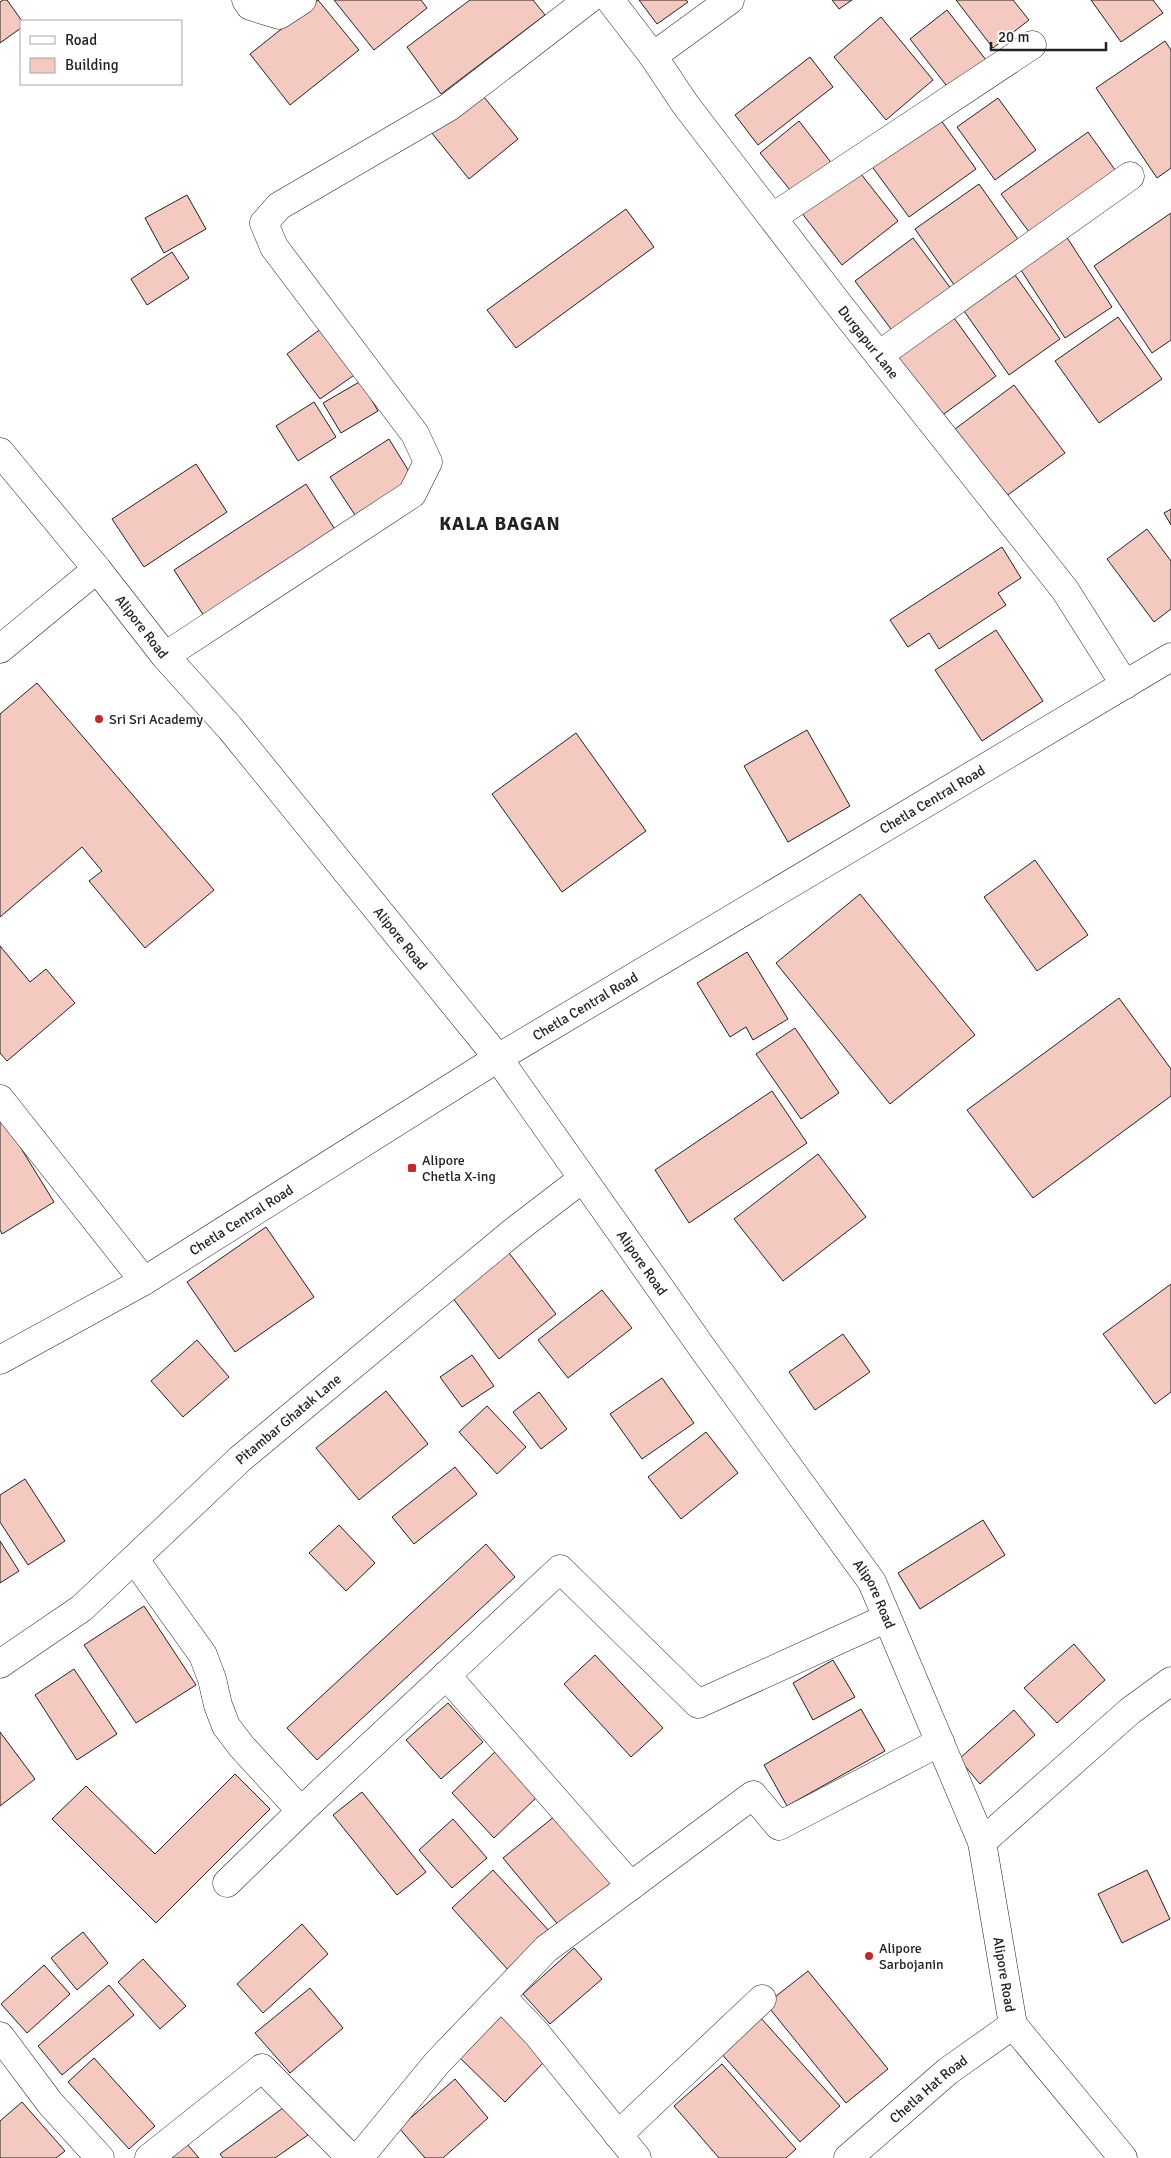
<svg xmlns="http://www.w3.org/2000/svg" width="1171" height="2158" font-family="Signika,sans-serif">
<style>
.building{fill:#f3c9c0;stroke:#222}
.lines{fill:none;stroke-linecap:round;stroke-linejoin:round}
.minor-casing{stroke:#222;stroke-width:29}
.major-casing{stroke:#222;stroke-width:29}
.minor{stroke:#fff;stroke-width:28}
.major{stroke:#fff;stroke-width:28}
.poi-dot{fill:#c62828;stroke:#fff;stroke-width:2}
.labels{text-anchor:middle;stroke-width:4;stroke-linejoin:round;paint-order:stroke}
.street-label{font-size:14px;fill:#222;stroke:#fff}
.poi-label{font-size:14px;fill:#222;stroke:#fff;text-anchor:start}
.district-label{font-size:19px;font-weight:bold;letter-spacing:1px;fill:#222;stroke:#fff}
</style>
<rect width="100%" height="100%" fill="#fff"/>
<path class="building" d="M 3,0 L 7,0 L 22,21 L 21,28 L 0,43 L 0,2 Z
M 318,0 L 359,50 L 290,105 L 250,54 Z
M 334,0 L 421,0 L 427,8 L 374,50 Z
M 470,0 L 533,0 L 545,15 L 441,94 L 407,47 Z
M 639,0 L 686,0 L 688,2 L 657,24 Z
M 832,0 L 852,0 L 839,9 Z
M 956,0 L 1013,0 L 1029,20 L 993,48 Z
M 1091,0 L 1153,0 L 1163,13 L 1121,42 Z
M 947,10 L 990,65 L 953,94 L 910,39 Z
M 881,17 L 933,80 L 886,120 L 834,57 Z
M 1165,41 L 1171,50 L 1171,168 L 1157,178 L 1096,88 Z
M 810,57 L 833,87 L 758,145 L 735,115 Z
M 480,92 L 518,139 L 469,179 L 431,132 Z
M 998,98 L 1036,150 L 995,180 L 957,127 Z
M 935,112 L 976,169 L 909,217 L 868,161 Z
M 799,121 L 833,165 L 795,196 L 760,153 Z
M 1088,132 L 1118,174 L 1032,236 L 1001,194 Z
M 857,169 L 898,221 L 842,265 L 801,212 Z
M 979,184 L 1022,245 L 957,289 L 915,229 Z
M 187,195 L 206,229 L 164,253 L 145,218 Z
M 626,209 L 654,247 L 516,348 L 487,310 Z
M 1171,213 L 1171,340 L 1152,353 L 1094,266 Z
M 1066,236 L 1112,307 L 1065,338 L 1019,267 Z
M 913,238 L 952,290 L 894,333 L 855,281 Z
M 172,252 L 189,278 L 147,305 L 131,279 Z
M 1015,275 L 1060,339 L 1009,375 L 964,311 Z
M 949,311 L 996,376 L 937,419 L 889,354 Z
M 1118,317 L 1162,379 L 1099,423 L 1055,361 Z
M 326,325 L 360,371 L 320,399 L 287,354 Z
M 361,381 L 378,411 L 341,433 L 323,403 Z
M 1014,385 L 1065,453 L 1005,497 L 955,429 Z
M 314,402 L 336,437 L 298,461 L 276,426 Z
M 389,439 L 413,478 L 355,515 L 330,477 Z
M 196,464 L 227,512 L 144,567 L 112,519 Z
M 306,484 L 336,531 L 204,616 L 174,570 Z
M 1171,509 L 1171,525 L 1164,513 Z
M 1147,529 L 1171,561 L 1171,609 L 1154,622 L 1107,559 Z
M 1002,547 L 1021,578 L 998,593 L 1006,605 L 939,649 L 929,633 L 908,647 L 890,620 Z
M 996,630 L 1043,701 L 982,741 L 935,670 Z
M 37,683 L 214,890 L 145,948 L 89,881 L 102,871 L 82,847 L 0,917 L 0,714 Z
M 807,730 L 850,806 L 788,842 L 744,766 Z
M 576,733 L 646,831 L 562,892 L 492,794 Z
M 1035,860 L 1088,935 L 1037,971 L 984,897 Z
M 860,894 L 975,1035 L 890,1104 L 776,963 Z
M 0,946 L 30,982 L 46,969 L 75,1003 L 7,1061 L 0,1053 Z
M 747,952 L 788,1019 L 753,1040 L 746,1027 L 730,1037 L 697,983 Z
M 1119,998 L 1171,1069 L 1171,1096 L 1033,1198 L 967,1110 Z
M 795,1028 L 839,1093 L 801,1119 L 756,1054 Z
M 772,1091 L 807,1143 L 689,1223 L 655,1170 Z
M 0,1114 L 54,1202 L 2,1234 L 0,1230 Z
M 818,1154 L 866,1217 L 783,1281 L 734,1219 Z
M 266,1227 L 314,1297 L 235,1352 L 187,1282 Z
M 506,1249 L 556,1314 L 499,1359 L 449,1293 Z
M 1171,1284 L 1171,1392 L 1155,1404 L 1103,1334 Z
M 602,1290 L 632,1328 L 568,1378 L 538,1340 Z
M 843,1334 L 870,1372 L 815,1410 L 789,1372 Z
M 197,1340 L 229,1377 L 183,1417 L 151,1381 Z
M 472,1355 L 494,1386 L 462,1407 L 440,1377 Z
M 662,1378 L 694,1423 L 642,1459 L 610,1414 Z
M 386,1391 L 428,1444 L 359,1500 L 316,1448 Z
M 539,1392 L 567,1429 L 541,1449 L 513,1412 Z
M 487,1406 L 526,1447 L 497,1474 L 459,1432 Z
M 706,1432 L 738,1473 L 681,1519 L 648,1477 Z
M 455,1467 L 477,1494 L 414,1544 L 392,1517 Z
M 25,1479 L 65,1541 L 28,1565 L 0,1522 L 0,1495 Z
M 983,1520 L 1005,1555 L 920,1609 L 898,1573 Z
M 339,1525 L 375,1563 L 346,1591 L 309,1553 Z
M 0,1541 L 19,1571 L 0,1583 Z
M 486,1544 L 515,1577 L 317,1760 L 287,1728 Z
M 144,1606 L 196,1685 L 136,1723 L 84,1645 Z
M 1074,1644 L 1105,1680 L 1057,1723 L 1024,1688 Z
M 595,1655 L 663,1728 L 631,1757 L 564,1684 Z
M 833,1660 L 855,1697 L 813,1720 L 793,1683 Z
M 74,1669 L 117,1734 L 77,1760 L 35,1695 Z
M 448,1703 L 483,1742 L 441,1779 L 406,1740 Z
M 861,1709 L 885,1751 L 787,1806 L 764,1765 Z
M 1014,1710 L 1035,1735 L 980,1784 L 959,1759 Z
M 0,1732 L 35,1779 L 0,1806 Z
M 495,1752 L 537,1797 L 494,1838 L 452,1793 Z
M 235,1774 L 270,1809 L 156,1923 L 52,1819 L 86,1786 L 155,1854 Z
M 362,1792 L 426,1872 L 397,1895 L 333,1815 Z
M 560,1812 L 616,1881 L 560,1927 L 503,1858 Z
M 453,1819 L 487,1858 L 452,1888 L 419,1850 Z
M 493,1870 L 552,1934 L 510,1972 L 452,1908 Z
M 1147,1870 L 1170,1919 L 1122,1943 L 1098,1894 Z
M 302,1924 L 328,1954 L 263,2013 L 237,1984 Z
M 83,1932 L 108,1963 L 77,1990 L 51,1958 Z
M 574,1948 L 602,1979 L 550,2024 L 523,1994 Z
M 143,1959 L 186,2006 L 160,2029 L 118,1982 Z
M 44,1965 L 70,1994 L 27,2033 L 1,2004 Z
M 808,1971 L 888,2069 L 846,2103 L 766,2004 Z
M 109,1985 L 134,2015 L 62,2075 L 38,2046 Z
M 310,1988 L 343,2028 L 290,2073 L 255,2033 Z
M 499,2011 L 547,2059 L 505,2102 L 456,2054 Z
M 759,2016 L 840,2106 L 800,2142 L 719,2051 Z
M 94,2058 L 155,2126 L 129,2149 L 68,2082 Z
M 722,2064 L 796,2149 L 786,2158 L 719,2158 L 674,2106 Z
M 455,2079 L 488,2118 L 443,2158 L 425,2158 L 399,2128 Z
M 22,2102 L 65,2151 L 56,2158 L 0,2158 L 0,2121 Z
M 287,2105 L 308,2135 L 275,2158 L 223,2158 L 220,2154 Z
M 182,2138 L 199,2158 L 158,2158 Z"/>
<g class="lines">
<g class="minor-casing">
<g id="minor">
<path d="M 246,0 L 250,6 L 279,15 L 302,0"/>
<path id="s1" d="M 610,0 L 653,56 L 685,104 L 840,306 L 1065,590 L 1125,685"/>
<path d="M 653,56 L 730,0"/>
<path d="M 773,217 L 1032,45"/>
<path d="M 879,355 L 1130,176"/>
<path d="M 0,649 L 97,569"/>
<path d="M 165,656 L 412,494 L 428,462 L 415,434 L 274,247 L 264,223 L 279,206 L 449,107 L 588,0"/>
<path d="M 0,1099 L 144,1281"/>
<path d="M 135,1560 L 203,1655 L 212,1679 L 218,1705 L 226,1726 L 242,1747 L 301,1811"/>
<path id="s2" d="M 0,1664 L 82,1608 L 240,1459 L 513,1232 L 582,1179"/>
<path d="M 446,1675 L 631,1886"/>
<path d="M 982,1842 L 1130,1711 L 1171,1681"/>
<path d="M 227,1883 L 301,1811 L 560,1569 L 698,1704 L 887,1618"/>
<path d="M 501,1996 L 537,2034 L 637,2158"/>
<path d="M 0,2036 L 50,2103 L 100,2158"/>
<path d="M 618,2135 L 762,1999"/>
<path d="M 149,2158 L 262,2068 L 351,2158"/>
<path d="M 359,2158 L 437,2063 L 546,1949 L 753,1795 L 779,1826 L 940,1742"/>
<path id="s3" d="M 848,2158 L 948,2071 L 1013,2025"/>
</g>
</g>
<g class="major-casing">
<g id="major">
<path id="s4" d="M 0,452 L 97,569 L 165,656 L 230,728 L 498,1058 L 703,1349 L 872,1582 L 982,1842 L 1013,2025 L 1123,2158"/>
<path id="s5" d="M 0,1360 L 144,1281 L 498,1058 L 1171,657"/>
</g>
</g>
<use href="#minor" class="minor"/>
<use href="#major" class="major"/>
</g>
<g class="poi-dot">
<circle cx="99" cy="719" r="5"/>
<rect x="407" y="1163" width="10" height="10" rx="2.5"/>
<circle cx="869" cy="1956" r="5"/>
</g>
<g class="labels">
<g class="street-label">
<text dy="5" stroke="none"><textPath href="#s1" startOffset="429">Durgapur Lane</textPath></text>
<text dy="5" stroke="none"><textPath href="#s4" startOffset="225">Alipore Road</textPath></text>
<text dy="5" stroke="none"><textPath href="#s5" startOffset="1088">Chetla Central Road</textPath></text>
<text dy="5" stroke="none"><textPath href="#s4" startOffset="630">Alipore Road</textPath></text>
<text dy="5" stroke="none"><textPath href="#s5" startOffset="684">Chetla Central Road</textPath></text>
<text dy="5" stroke="none"><textPath href="#s5" startOffset="279">Chetla Central Road</textPath></text>
<text dy="5" stroke="none"><textPath href="#s4" startOffset="1035">Alipore Road</textPath></text>
<text dy="5" stroke="none"><textPath href="#s2" startOffset="379">Pitambar Ghatak Lane</textPath></text>
<text dy="5" stroke="none"><textPath href="#s4" startOffset="1440">Alipore Road</textPath></text>
<text dy="5" stroke="none"><textPath href="#s4" startOffset="1845">Alipore Road</textPath></text>
<text dy="5" stroke="none"><textPath href="#s3" startOffset="106">Chetla Hat Road</textPath></text>
</g>
<g class="poi-label">
<text x="109" y="724">Sri Sri Academy</text>
<text x="422" y="1165">Alipore<tspan x="422" dy="16">Chetla X-ing</tspan></text>
<text x="879" y="1953">Alipore<tspan x="879" dy="16">Sarbojanin</tspan></text>
</g>
<g class="district-label">
<text x="500" y="530">KALA BAGAN</text>
</g>
</g>
<rect x="20" y="20" width="162" height="65" fill="#ffffff" stroke="#a7a7a7"/>
<rect x="30" y="36" width="25" height="8" fill="#ffffff" stroke="#a7a7a7"/>
<text x="65" y="45" font-size="15" fill="#222222">Road</text>
<rect x="30" y="58" width="25" height="15" fill="#f3c9c0" stroke="#a7a7a7"/>
<text x="65" y="70" font-size="15" fill="#222222">Building</text>
<path d="M991 42v8h115v-8" fill="none" stroke="#222222" stroke-width="2.5"/>
<text x="998" y="42" font-size="15" fill="#222222" stroke="#ffffff" stroke-width="4" paint-order="stroke">20 m</text>
</svg>
